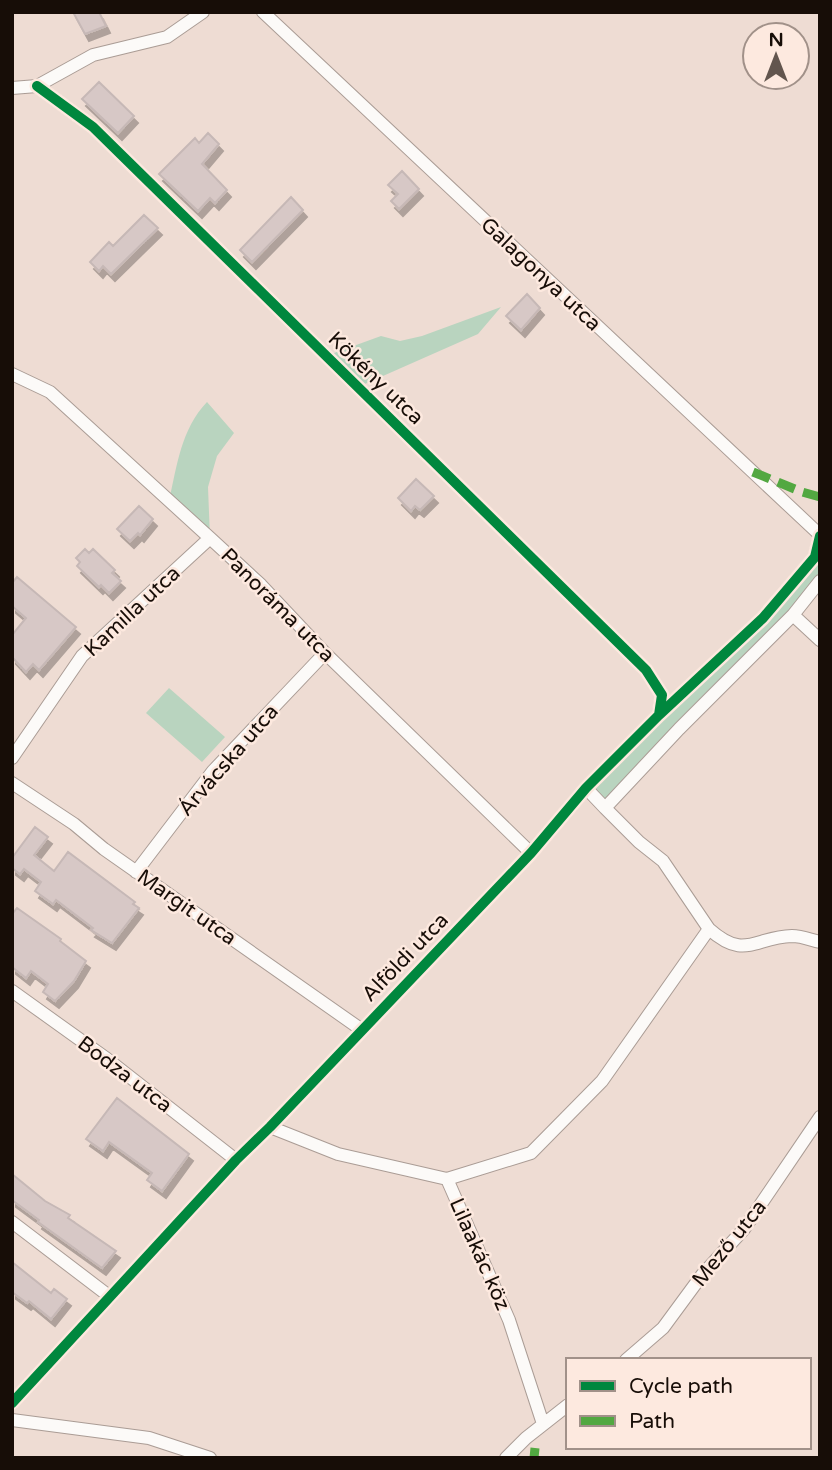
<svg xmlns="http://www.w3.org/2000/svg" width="832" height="1470" font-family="'Varela Round',sans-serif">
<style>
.green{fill:#b9d4bf}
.building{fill:#d7c8c6;stroke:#c6b8b6;stroke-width:2;filter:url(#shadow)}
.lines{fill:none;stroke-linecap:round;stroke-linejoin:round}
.minor-casing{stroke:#aa9c95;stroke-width:14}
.minor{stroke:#fcfaf8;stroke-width:12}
.quiet{stroke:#52a841;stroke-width:9;stroke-dasharray:18 9;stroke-linecap:butt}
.cycleway-casing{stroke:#fde9df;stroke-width:15}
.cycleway{stroke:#00873e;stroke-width:10}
.labels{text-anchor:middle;stroke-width:5;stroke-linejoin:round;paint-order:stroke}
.street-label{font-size:21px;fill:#170d07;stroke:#fde9df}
</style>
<defs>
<filter id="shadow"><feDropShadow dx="4" dy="7" stdDeviation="0" flood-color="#0004"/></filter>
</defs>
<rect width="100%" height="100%" fill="#eedcd3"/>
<path class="green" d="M 501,307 L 478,334 L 358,387 L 326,356 L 381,336 L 400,341 L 422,336 Z
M 207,402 L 234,433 L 217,456 L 208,487 L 210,538 L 169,501 C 177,466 181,429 207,402 Z
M 820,536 L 820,581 L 605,808 L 586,788 L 789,590 Z
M 169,688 L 225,737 L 202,762 L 146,713 Z"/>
<path class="building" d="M 73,12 L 99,12 L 106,26 L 85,34 Z
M 99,82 L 134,116 L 118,133 L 82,99 Z
M 208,133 L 219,144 L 202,164 L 227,190 L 215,203 L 210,198 L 198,211 L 159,174 L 195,138 L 199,143 Z
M 402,171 L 419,189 L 399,209 L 391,201 L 398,194 L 388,185 Z
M 291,197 L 303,210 L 252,262 L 240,250 Z
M 144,215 L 158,228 L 111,274 L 103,266 L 99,271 L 90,262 L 109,242 L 113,246 Z
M 527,294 L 540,308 L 521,330 L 506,316 Z
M 416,479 L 434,496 L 420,510 L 415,506 L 411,511 L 398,498 Z
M 139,506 L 153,519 L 140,535 L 138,533 L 130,541 L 117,529 Z
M 85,549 L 89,553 L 93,549 L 115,570 L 112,573 L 121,581 L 109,593 L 101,585 L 99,587 L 77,566 L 80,562 L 76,558 Z
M 17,577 L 76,627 L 39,670 L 33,664 L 26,672 L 12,657 L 12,635 L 26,618 L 12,606 L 12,583 Z
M 35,827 L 48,837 L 34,855 L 54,871 L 68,852 L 135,902 L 133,904 L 139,908 L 112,943 L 91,930 L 93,928 L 56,900 L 53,904 L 35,891 L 41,882 L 24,869 L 20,874 L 12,868 L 12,858 Z
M 17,908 L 61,939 L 60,941 L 86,961 L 74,981 L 55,1001 L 43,992 L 48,984 L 31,971 L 26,978 L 12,967 L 12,914 Z
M 117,1098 L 189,1154 L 162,1191 L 147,1180 L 152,1173 L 109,1142 L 103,1151 L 86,1139 Z
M 12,1174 L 45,1201 L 70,1215 L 68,1218 L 116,1251 L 102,1268 L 38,1222 L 39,1220 L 12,1200 Z
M 12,1262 L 51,1293 L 54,1289 L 67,1299 L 51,1319 L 29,1301 L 27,1303 L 12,1292 Z"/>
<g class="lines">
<g class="minor-casing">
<path id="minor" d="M 263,12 L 820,535
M 37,86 L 93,127 L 646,670 L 662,695 L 659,714
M 12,88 L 37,86 L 93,55 L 167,37 L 203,12
M 12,374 L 50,392 L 210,538 L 261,585 L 325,653 L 531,853
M 793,615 L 820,640
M 12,758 L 82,656 L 210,538
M 12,783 L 74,824 L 104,849 L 362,1030
M 586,788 L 605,808 L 679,729 L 793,615 L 820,581
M 605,808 L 639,842 L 663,861 L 709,929 C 745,961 754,937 792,936 C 802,936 811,940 820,942
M 136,872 L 213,771 L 325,653
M 12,991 L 107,1059 L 236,1160
M 270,1127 L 338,1154 L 447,1179 L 509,1320 L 543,1424
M 447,1179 L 531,1153 L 602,1081 L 709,929
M 12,1222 L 109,1296
M 626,1360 L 663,1328 L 702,1275 L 744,1229 L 820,1117
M 12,1403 L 236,1160 L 270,1127 L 531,853 L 586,788 L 659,715 L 763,618 L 815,557 L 820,536
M 12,1420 L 149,1438 L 210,1458
M 506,1458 L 526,1438 L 568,1405"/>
</g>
<use href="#minor" class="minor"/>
<path class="quiet" d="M 753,472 L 802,492 L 820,497
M 534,1458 L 535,1448"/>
<g class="cycleway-casing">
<path id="cycleway" d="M 37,86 L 93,127 L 646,670 L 662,695 L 659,715
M 12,1403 L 236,1160 L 270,1127 L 531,853 L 586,788 L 659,715 L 763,618 L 815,557 L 820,536"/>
</g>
<use href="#cycleway" class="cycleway"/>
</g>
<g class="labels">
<g class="street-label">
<text transform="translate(541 274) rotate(43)" y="7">Galagonya utca</text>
<text transform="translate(376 378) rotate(44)" y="7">Kökény utca</text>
<text transform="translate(278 605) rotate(45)" y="7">Panoráma utca</text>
<text transform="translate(132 611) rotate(-43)" y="7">Kamilla utca</text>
<text transform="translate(228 760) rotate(-49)" y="7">Árvácska utca</text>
<text transform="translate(187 907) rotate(35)" y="7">Margit utca</text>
<text transform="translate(405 957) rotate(-46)" y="7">Alföldi utca</text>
<text transform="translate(125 1074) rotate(37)" y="7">Bodza utca</text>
<text transform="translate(729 1243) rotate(-51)" y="7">Mező utca</text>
<text transform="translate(480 1254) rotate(66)" y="7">Lilaakác köz</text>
</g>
</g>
<rect width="832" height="1470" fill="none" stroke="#170d07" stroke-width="28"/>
<rect x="566" y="1358" width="245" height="91" fill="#fde9df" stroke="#a19189" stroke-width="2"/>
<rect x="580" y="1381" width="35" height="10" fill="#00873e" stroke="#a19189" stroke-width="2"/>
<text x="629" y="1393" font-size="21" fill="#170d07">Cycle path</text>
<rect x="580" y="1416" width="35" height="10" fill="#52a841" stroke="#a19189" stroke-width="2"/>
<text x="629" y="1428" font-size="21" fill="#170d07">Path</text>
<g transform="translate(776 56)"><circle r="33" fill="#fde9df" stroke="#a19189" stroke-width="2"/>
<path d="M0-5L12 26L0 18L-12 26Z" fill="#62554e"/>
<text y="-10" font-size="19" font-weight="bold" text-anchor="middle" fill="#170d07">N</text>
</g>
</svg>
